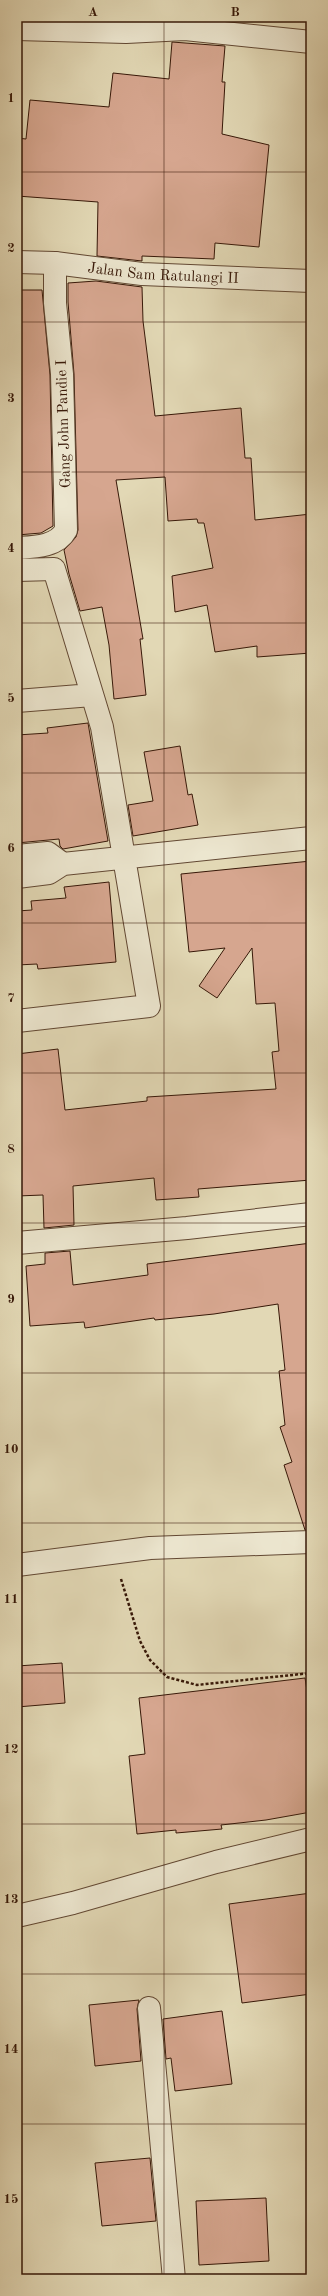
<svg xmlns="http://www.w3.org/2000/svg" width="328" height="2296" font-family="'Old Standard TT',serif">
<style>
.building{fill:#d6a68f;stroke:#371808}
.lines{fill:none;stroke-linecap:round;stroke-linejoin:round}
.minor-casing{stroke:#624833;stroke-width:24}
.tertiary-casing{stroke:#624833;stroke-width:24}
.path{stroke:#371808;stroke-width:2.5;stroke-dasharray:3 2;stroke-linecap:butt}
.minor{stroke:#ece6cf;stroke-width:22}
.tertiary{stroke:#ece6cf;stroke-width:22}
.grid{fill:none;stroke:#371808;stroke-width:1;stroke-opacity:0.55}
.labels{text-anchor:middle;stroke-width:4;stroke-linejoin:round;paint-order:stroke}
.street-label{font-size:15px;fill:#371808;stroke:#ece6cf}
.neatline{fill:none;stroke:#371808;stroke-width:1.5}
.grid-label{font-size:13px;text-anchor:middle;font-weight:bold;fill:#371808}
</style>
<rect width="100%" height="100%" fill="#e2d8b5"/>
<filter id="stains"><feTurbulence type="fractalNoise" baseFrequency=".005" numOctaves="4"/><feColorMatrix values="0 0 0 0 .2 0 0 0 0 .09 0 0 0 0 .02 0 0 0 .5 -.17"/></filter>
<radialGradient id="worn" r=".72"><stop offset=".6" stop-color="#630" stop-opacity="0"/><stop offset="1" stop-color="#630" stop-opacity=".3"/></radialGradient>
<path class="building" d="M 172,42 L 225,46 L 222,82 L 225,82 L 222,134 L 269,145 L 259,247 L 215,243 L 214,259 L 142,256 L 142,261 L 97,256 L 98,202 L 17,196 L 17,138 L 26,139 L 30,100 L 109,107 L 113,73 L 169,79 Z
M 96,281 L 142,287 L 143,321 L 155,416 L 241,408 L 245,458 L 251,458 L 255,520 L 311,514 L 311,653 L 257,657 L 257,646 L 215,652 L 207,605 L 175,612 L 172,576 L 213,568 L 204,523 L 198,523 L 197,519 L 168,521 L 165,477 L 116,480 L 143,639 L 140,639 L 146,695 L 114,699 L 109,645 L 102,607 L 80,611 L 69,574 L 64,550 L 76,537 L 78,530 L 74,374 L 68,302 L 68,283 Z
M 17,290 L 42,290 L 50,375 L 53,526 L 41,533 L 17,535 Z
M 88,723 L 108,841 L 63,849 L 60,846 L 59,839 L 17,843 L 17,735 L 48,733 L 47,728 Z
M 180,746 L 188,795 L 192,794 L 198,825 L 133,836 L 128,805 L 153,801 L 144,752 Z
M 311,861 L 311,1180 L 198,1189 L 199,1197 L 156,1200 L 154,1178 L 73,1186 L 74,1225 L 44,1228 L 43,1195 L 17,1196 L 17,1054 L 58,1049 L 65,1110 L 147,1101 L 147,1097 L 276,1089 L 272,1052 L 279,1051 L 275,1003 L 256,1004 L 252,948 L 217,998 L 199,986 L 225,948 L 189,952 L 181,874 Z
M 109,882 L 116,962 L 38,969 L 37,964 L 17,965 L 17,911 L 32,910 L 31,901 L 66,898 L 64,887 Z
M 311,1243 L 311,1530 L 305,1530 L 284,1465 L 292,1462 L 280,1427 L 285,1425 L 279,1371 L 285,1370 L 278,1304 L 214,1314 L 155,1320 L 154,1318 L 85,1328 L 84,1322 L 30,1326 L 26,1266 L 45,1264 L 45,1253 L 70,1251 L 73,1285 L 148,1275 L 147,1264 Z
M 62,1663 L 65,1703 L 17,1707 L 17,1666 Z
M 305,1678 L 308,1697 L 311,1697 L 311,1812 L 266,1820 L 221,1825 L 222,1829 L 176,1833 L 176,1830 L 137,1834 L 129,1756 L 145,1754 L 139,1698 Z
M 311,1893 L 311,1994 L 242,2003 L 229,1904 Z
M 139,2000 L 137,2009 L 141,2061 L 95,2066 L 89,2005 Z
M 222,2011 L 232,2084 L 175,2091 L 171,2058 L 166,2059 L 163,2019 Z
M 150,2158 L 156,2221 L 102,2226 L 95,2163 Z
M 266,2198 L 269,2261 L 199,2265 L 196,2201 Z"/>
<g class="lines">
<g class="minor-casing">
<path id="minor" d="M 17,29 L 126,32 L 185,29 L 311,42
M 17,548 C 34,547 57,547 66,530 L 62,374 L 55,303 L 55,263
M 17,570 L 54,569 L 102,727 L 149,1006 L 17,1021
M 17,701 L 92,695
M 17,856 L 48,853 L 63,864
M 17,877 L 49,873 L 63,864 L 311,838
M 17,1243 L 187,1228 L 311,1214
M 17,1565 L 150,1548 L 311,1542
M 17,1916 L 73,1903 L 216,1862 L 311,1839
M 149,2008 L 174,2279"/>
</g>
<g class="tertiary-casing">
<g id="tertiary">
<path id="s1" d="M 17,262 L 55,263 L 142,274 L 311,281"/>
</g>
</g>
<path class="path" d="M 121,1579 L 140,1641 L 150,1660 L 167,1677 L 197,1685 L 311,1673"/>
<use href="#minor" class="minor"/>
<use href="#tertiary" class="tertiary"/>
</g>
<path class="grid" d="M 164,17 L 164,2279M 17,172 L 311,172M 17,322 L 311,322M 17,472 L 311,472M 17,623 L 311,623M 17,773 L 311,773M 17,923 L 311,923M 17,1073 L 311,1073M 17,1223 L 311,1223M 17,1373 L 311,1373M 17,1523 L 311,1523M 17,1673 L 311,1673M 17,1824 L 311,1824M 17,1974 L 311,1974M 17,2124 L 311,2124"/>
<g class="labels">
<g class="street-label">
<text dy="5" stroke="none"><textPath href="#s1" startOffset="147">Jalan Sam Ratulangi II</textPath></text>
<text transform="translate(63 424) rotate(-92)" y="5">Gang John Pandie I</text>
</g>
</g>
<rect width="328" height="2296" fill="none" stroke="#e2d8b5" stroke-width="44"/>
<rect x="22" y="22" width="284" height="2252" class="neatline"/>
<g class="grid-label">
<text x="93" y="16">A</text>
<text x="235" y="16">B</text>
<text x="11" y="102">1</text>
<text x="11" y="252">2</text>
<text x="11" y="402">3</text>
<text x="11" y="552">4</text>
<text x="11" y="702">5</text>
<text x="11" y="852">6</text>
<text x="11" y="1002">7</text>
<text x="11" y="1153">8</text>
<text x="11" y="1303">9</text>
<text x="11" y="1453">10</text>
<text x="11" y="1603">11</text>
<text x="11" y="1753">12</text>
<text x="11" y="1903">13</text>
<text x="11" y="2053">14</text>
<text x="11" y="2203">15</text>
</g>
<rect width="100%" height="100%" filter="url(#stains)"/>
<rect width="100%" height="100%" fill="url(#worn)"/>
</svg>
